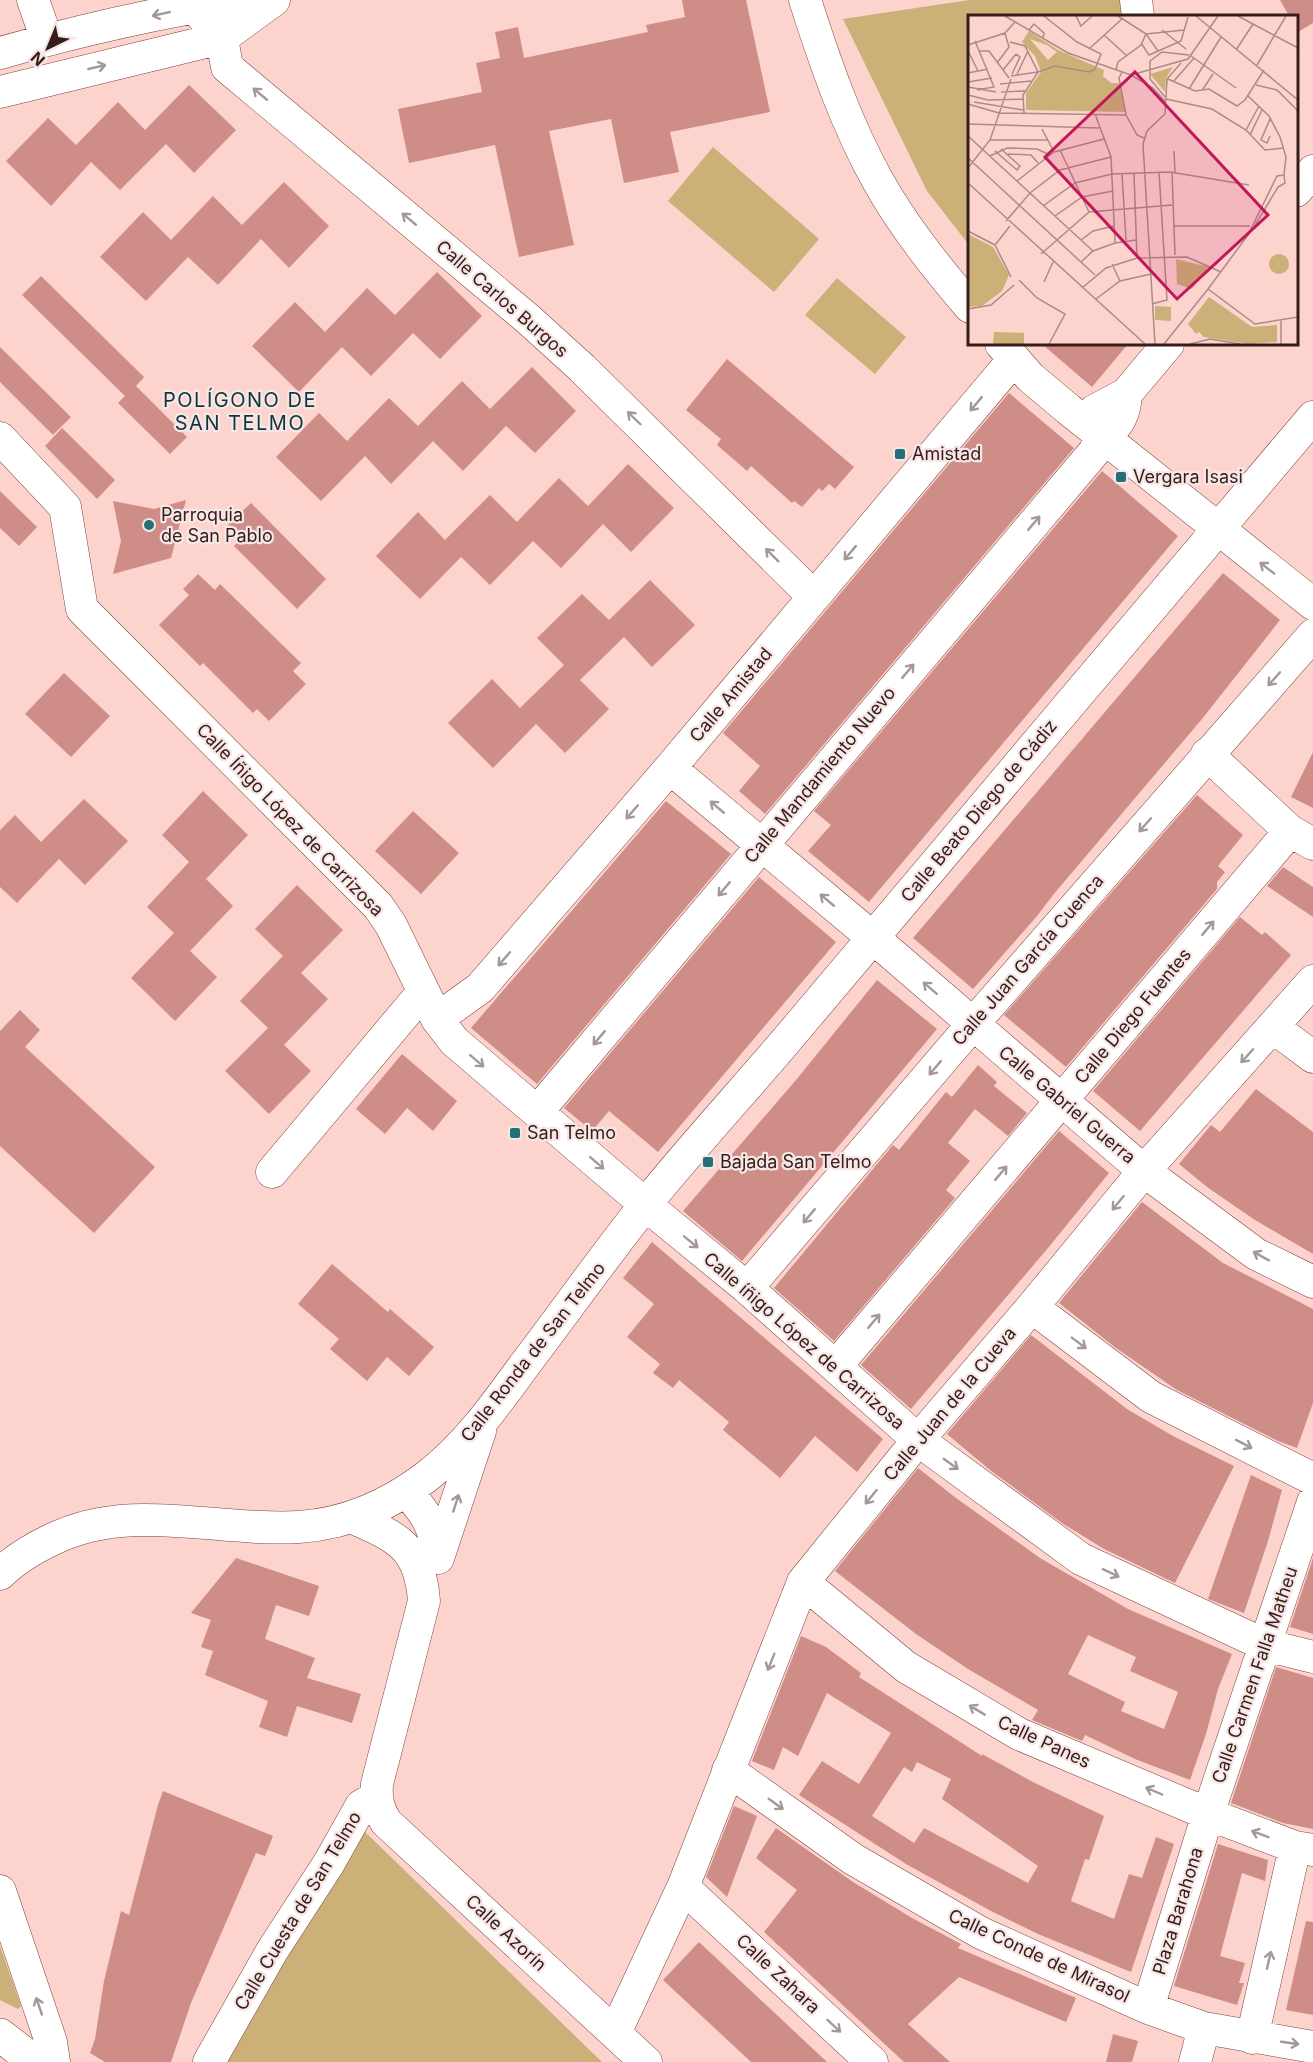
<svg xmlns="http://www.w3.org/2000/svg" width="1313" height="2062" font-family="Inter,sans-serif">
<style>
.green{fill:#cbb077}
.building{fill:#ce8d86;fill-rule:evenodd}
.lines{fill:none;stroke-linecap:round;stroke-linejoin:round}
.minor-casing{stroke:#7d433e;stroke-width:33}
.major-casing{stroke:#7d433e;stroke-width:34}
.minor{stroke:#fff;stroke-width:32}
.major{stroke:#fff;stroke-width:33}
.oneway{stroke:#a59998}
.poi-dot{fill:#256f77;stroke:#f6e7e6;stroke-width:2}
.labels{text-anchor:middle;stroke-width:4.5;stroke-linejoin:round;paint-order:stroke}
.street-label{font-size:18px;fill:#361d1a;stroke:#f6e7e6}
.poi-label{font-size:18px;fill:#361d1a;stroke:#f6e7e6;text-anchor:start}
.neighbourhood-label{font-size:20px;letter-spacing:1.5px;fill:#13353a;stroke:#f6e7e6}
.inset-road{fill:none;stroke:#ad8a86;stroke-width:1.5}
.view{fill:#c2185b;fill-opacity:0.15;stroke:#c2185b;stroke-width:3}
.inset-edge{fill:none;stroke:#361d1a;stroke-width:3}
</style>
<rect width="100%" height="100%" fill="#fdd3ce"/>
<path class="green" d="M 969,0 L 1132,0 L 1134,16 L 970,16 L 969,245 L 927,191 L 843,19 Z
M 713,147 L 819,239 L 774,292 L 668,201 Z
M 837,278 L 906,337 L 875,374 L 805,315 Z
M 361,1828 L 602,2062 L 220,2062 Z
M 0,1946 L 21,2006 L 18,2009 L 0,2000 Z"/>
<path class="building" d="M 682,0 L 746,0 L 770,112 L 670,132 L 679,172 L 624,183 L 611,119 L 549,131 L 574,245 L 519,257 L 495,145 L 409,163 L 398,109 L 482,92 L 476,63 L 500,58 L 495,32 L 518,27 L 524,58 L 648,32 L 646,25 L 685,17 Z
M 1280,0 L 1313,0 L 1313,23 L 1298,32 L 1296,16 L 1289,16 Z
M 189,85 L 236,130 L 194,173 L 166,144 L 120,190 L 91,162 L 51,206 L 6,161 L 48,118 L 76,145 L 118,102 L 145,130 Z
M 284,182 L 329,226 L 289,268 L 261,239 L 218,285 L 188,257 L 146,301 L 100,257 L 143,212 L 171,240 L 213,196 L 242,225 Z
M 437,272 L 482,316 L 440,359 L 413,333 L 371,376 L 342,347 L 299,392 L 252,346 L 295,302 L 325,332 L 367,288 L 395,315 Z
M 41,276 L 144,377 L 136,386 L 187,437 L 170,454 L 118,403 L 125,396 L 22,295 Z
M 1042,344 L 1128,344 L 1092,387 Z
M 0,347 L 71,417 L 53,435 L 0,382 Z
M 727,359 L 854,467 L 835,489 L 829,484 L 822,491 L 819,488 L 802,507 L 794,501 L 792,503 L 751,466 L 747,471 L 717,445 L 721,439 L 686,410 Z
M 532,367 L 576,411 L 535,453 L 506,426 L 463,471 L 433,441 L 391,484 L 365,456 L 321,501 L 276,457 L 319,413 L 347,441 L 389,398 L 418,426 L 462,381 L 490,409 Z
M 1009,393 L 1074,448 L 765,814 L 739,791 L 760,766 L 723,733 Z
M 62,428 L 115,480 L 97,499 L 45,446 Z
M 628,464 L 674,508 L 631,552 L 603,524 L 561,568 L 533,541 L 490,585 L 461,557 L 420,599 L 376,556 L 418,512 L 445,540 L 490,495 L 517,522 L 559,478 L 588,506 Z
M 1102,471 L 1178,536 L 869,902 L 808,851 L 831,825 L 814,811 Z
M 0,491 L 37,527 L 19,546 L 0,528 Z
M 186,500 L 171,558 L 113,574 L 121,541 L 113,501 L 154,509 Z
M 251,503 L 326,579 L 297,609 L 234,546 L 242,538 L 228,525 Z
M 1223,573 L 1280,620 L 1202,719 L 1053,895 L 1037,916 L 973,989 L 913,938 Z
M 198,574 L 215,590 L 220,584 L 301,663 L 293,671 L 306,684 L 269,721 L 257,709 L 253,713 L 203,663 L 200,666 L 159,625 L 189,595 L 183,589 Z
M 650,580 L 695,625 L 652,667 L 624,637 L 580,680 L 609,709 L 565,753 L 536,724 L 493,768 L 448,723 L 492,679 L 520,708 L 564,665 L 537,638 L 582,594 L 609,620 Z
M 64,673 L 110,716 L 71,757 L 25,714 Z
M 1313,752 L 1313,808 L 1291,797 Z
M 203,791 L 248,835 L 206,879 L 233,906 L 190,951 L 217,977 L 175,1021 L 131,978 L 174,933 L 147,907 L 189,862 L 162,835 Z
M 1197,795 L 1243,835 L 1218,866 L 1225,872 L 1217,882 L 1217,889 L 1066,1067 L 1004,1015 Z
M 84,799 L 128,841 L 85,885 L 59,859 L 17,903 L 0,887 L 0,830 L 15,815 L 41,842 Z
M 666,801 L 731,854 L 537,1084 L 471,1028 Z
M 413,811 L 459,853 L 421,894 L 375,851 Z
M 1283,867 L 1313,887 L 1313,917 L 1267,886 Z
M 759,877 L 836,942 L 658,1152 L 609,1111 L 592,1131 L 564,1108 Z
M 297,885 L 343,930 L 301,973 L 328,999 L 284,1045 L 311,1071 L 269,1114 L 225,1071 L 268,1028 L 240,1001 L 283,956 L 255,929 Z
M 1240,917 L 1262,935 L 1265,932 L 1291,955 L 1140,1131 L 1093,1091 Z
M 877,980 L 937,1029 L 742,1261 L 683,1211 L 796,1080 Z
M 20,1010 L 40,1030 L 25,1047 L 155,1167 L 94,1233 L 0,1146 L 0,1031 Z
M 402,1054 L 457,1101 L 433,1131 L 407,1108 L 385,1134 L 356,1109 Z
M 978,1065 L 997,1082 L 994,1086 L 1027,1113 L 1008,1136 L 975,1109 L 948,1143 L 970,1161 L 946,1190 L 955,1198 L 834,1341 L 774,1288 L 893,1145 L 899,1150 L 946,1092 L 952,1097 Z
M 1256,1089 L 1313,1132 L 1313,1254 L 1255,1220 L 1207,1187 L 1179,1164 L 1211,1125 L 1220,1132 Z
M 1059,1131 L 1109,1173 L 1048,1248 L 911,1409 L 861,1365 Z
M 1142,1202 L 1223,1263 L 1313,1309 L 1313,1403 L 1297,1448 L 1278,1441 L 1177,1390 L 1116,1348 L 1059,1303 Z
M 652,1242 L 883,1439 L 857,1472 L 815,1436 L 780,1478 L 723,1430 L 729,1422 L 679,1380 L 673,1388 L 653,1373 L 660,1364 L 627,1337 L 654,1304 L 623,1278 Z
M 332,1264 L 388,1312 L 390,1309 L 434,1347 L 409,1376 L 387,1357 L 367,1381 L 330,1349 L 339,1339 L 298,1304 Z
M 1031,1335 L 1127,1409 L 1173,1436 L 1234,1466 L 1175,1583 L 1104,1549 L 1062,1523 L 990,1470 L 947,1434 Z
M 918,1468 L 956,1498 L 1040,1558 L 1128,1609 L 1232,1654 L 1218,1689 L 1206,1734 L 1190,1780 L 1135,1759 L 1085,1735 L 1082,1741 L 1032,1720 L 1038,1710 L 968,1669 L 916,1634 L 835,1571 ZM 1088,1635 L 1136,1657 L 1130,1671 L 1178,1692 L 1164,1729 L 1121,1711 L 1125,1702 L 1068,1674 Z
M 1251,1475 L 1282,1490 L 1268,1541 L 1244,1613 L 1208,1599 Z
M 236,1558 L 319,1586 L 309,1616 L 276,1605 L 265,1639 L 315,1658 L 307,1678 L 361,1694 L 352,1723 L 297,1706 L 287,1737 L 259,1727 L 268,1701 L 205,1675 L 213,1651 L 201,1647 L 211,1620 L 191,1613 Z
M 1313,1558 L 1313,1634 L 1290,1627 Z
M 801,1636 L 826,1647 L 861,1673 L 859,1677 L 982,1756 L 982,1754 L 1033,1782 L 1104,1816 L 1089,1860 L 1085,1859 L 1071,1901 L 1114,1919 L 1129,1874 L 1142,1878 L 1156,1837 L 1174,1844 L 1131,1972 L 1038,1934 L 991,1911 L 906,1864 L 799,1795 L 822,1761 L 859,1784 L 891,1733 L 827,1693 L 798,1756 L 783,1747 L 774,1770 L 752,1761 ZM 917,1762 L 951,1779 L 942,1799 L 1038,1866 L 1028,1883 L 924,1828 L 914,1843 L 872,1816 L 904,1767 L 912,1772 Z
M 1276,1667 L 1313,1678 L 1313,1829 L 1283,1823 L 1231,1803 Z
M 163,1791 L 273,1836 L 265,1856 L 256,1853 L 191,2003 L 171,2062 L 105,2062 L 90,2053 L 95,2039 L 104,1981 L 121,1911 L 129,1915 L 158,1805 Z
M 734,1806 L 757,1816 L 727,1897 L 706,1877 Z
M 776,1828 L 853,1882 L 912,1918 L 961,1944 L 958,1948 L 1076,1998 L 1066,2022 L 959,1977 L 908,2024 L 950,2062 L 904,2062 L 764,1932 L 797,1890 L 756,1858 Z
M 1218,1844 L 1268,1860 L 1265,1881 L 1242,1873 L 1220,1956 L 1245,1963 L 1239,1983 L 1244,1983 L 1237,2005 L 1174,1986 Z
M 1306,1921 L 1313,1922 L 1313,2015 L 1286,2010 Z
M 699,1942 L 827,2062 L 751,2062 L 663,1980 Z
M 1113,2034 L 1138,2041 L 1132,2062 L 1106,2062 Z"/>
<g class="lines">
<g class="minor-casing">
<path id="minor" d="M 33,0 L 47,40
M 805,0 C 825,62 846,124 878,181 C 903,226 936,267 970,307
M 1136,0 L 1138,16
M 194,7 L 222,38 L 227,67 L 528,319 L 582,368 L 813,596
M 0,53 C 78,31 159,12 240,0
M 0,92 L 222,38 L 274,0
M 1296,191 L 1313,171
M 1001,344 L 1030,377 L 1068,409 L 1313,604
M 1083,421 L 1094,411 L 1126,394 L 1168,344
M 0,438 L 65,507 L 82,609 L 378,906 L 391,925 L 437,1019 L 454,1041 L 646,1205 L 747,1288 L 918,1440 L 1081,1559 L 1265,1645 L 1313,1657
M 1207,754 L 1290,831 L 1313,844
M 670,768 L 885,948 L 1144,1171 L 1256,1254 L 1313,1282
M 437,1019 L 480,988 L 670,768 L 1014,359
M 1273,1027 L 1313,1057
M 537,1112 L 1105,439 C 1118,423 1125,416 1126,394
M 272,1172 L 423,992
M 747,1288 L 972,1025 L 1313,635
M 1032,1307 L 1151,1397 L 1313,1479
M 836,1366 L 1290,831
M 406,1491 C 427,1514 435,1527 438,1558
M 351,1517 C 397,1537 420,1546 424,1601 L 377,1784 C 376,1799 378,1809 386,1822 L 646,2062
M 438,1558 L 480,1431
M 0,1574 C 15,1559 34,1548 53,1539 C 131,1501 216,1532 299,1527 C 345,1524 389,1505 426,1477 C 465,1447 494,1407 523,1367 C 564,1313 603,1258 645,1205 C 695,1143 750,1084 801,1023 C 971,820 1142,619 1313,417
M 803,1582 L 906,1667 L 1019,1734 L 1208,1814 L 1295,1847 L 1313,1850
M 728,1770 L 853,1859 L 981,1933 L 1148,2008 L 1204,2028 L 1313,2047
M 683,1887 L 872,2062
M 0,1891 L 51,2042 L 54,2062
M 1148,2008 L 1208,1814 L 1313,1502
M 615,2033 L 683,1887 L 803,1582 L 918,1440 L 1032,1307 L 1144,1171 L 1313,981
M 1252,2038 L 1295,1847
M 209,2062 L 272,1951 L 329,1863 L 361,1806 L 376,1797
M 1195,2062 L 1204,2028"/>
</g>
<g class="major-casing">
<path id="major" d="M 0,2035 L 35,2062"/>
</g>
<use href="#minor" class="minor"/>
<use href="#major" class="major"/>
</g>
<defs><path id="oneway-shaft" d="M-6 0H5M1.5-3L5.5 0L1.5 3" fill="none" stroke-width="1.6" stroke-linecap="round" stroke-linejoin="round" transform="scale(1.5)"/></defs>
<g class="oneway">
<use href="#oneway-shaft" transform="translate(161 14) rotate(167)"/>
<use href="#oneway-shaft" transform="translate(97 67) rotate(-13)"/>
<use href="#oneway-shaft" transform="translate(260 94) rotate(-140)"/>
<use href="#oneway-shaft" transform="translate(409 219) rotate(-140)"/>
<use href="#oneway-shaft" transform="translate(976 404) rotate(130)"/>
<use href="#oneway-shaft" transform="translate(634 418) rotate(-136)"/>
<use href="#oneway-shaft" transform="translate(1034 523) rotate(-50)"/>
<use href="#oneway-shaft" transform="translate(850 553) rotate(130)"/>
<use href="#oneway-shaft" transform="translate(772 555) rotate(-135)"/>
<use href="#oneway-shaft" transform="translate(1267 568) rotate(-142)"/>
<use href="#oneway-shaft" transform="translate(908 671) rotate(-50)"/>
<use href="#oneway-shaft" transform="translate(1274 679) rotate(132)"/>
<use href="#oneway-shaft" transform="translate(717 807) rotate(-140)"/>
<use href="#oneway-shaft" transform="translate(632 812) rotate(131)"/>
<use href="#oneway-shaft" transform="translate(1145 825) rotate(131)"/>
<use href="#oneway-shaft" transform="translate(724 889) rotate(130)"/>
<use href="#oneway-shaft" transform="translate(827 900) rotate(-140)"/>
<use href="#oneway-shaft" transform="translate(1208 928) rotate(-50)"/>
<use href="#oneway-shaft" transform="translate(504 959) rotate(131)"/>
<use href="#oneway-shaft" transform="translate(930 988) rotate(-139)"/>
<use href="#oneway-shaft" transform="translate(599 1038) rotate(130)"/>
<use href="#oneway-shaft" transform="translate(1247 1056) rotate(132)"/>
<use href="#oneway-shaft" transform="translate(477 1061) rotate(41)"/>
<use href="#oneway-shaft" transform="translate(935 1068) rotate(130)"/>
<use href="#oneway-shaft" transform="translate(597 1163) rotate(41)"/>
<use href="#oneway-shaft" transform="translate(1001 1173) rotate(-50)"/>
<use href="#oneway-shaft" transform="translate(1118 1203) rotate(129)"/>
<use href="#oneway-shaft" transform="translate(809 1216) rotate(130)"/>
<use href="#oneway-shaft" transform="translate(691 1242) rotate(39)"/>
<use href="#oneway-shaft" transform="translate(1261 1256) rotate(-151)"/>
<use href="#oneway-shaft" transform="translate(874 1321) rotate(-50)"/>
<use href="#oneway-shaft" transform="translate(1079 1343) rotate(37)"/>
<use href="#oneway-shaft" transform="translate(1244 1444) rotate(27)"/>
<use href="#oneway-shaft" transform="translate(951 1464) rotate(36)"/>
<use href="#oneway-shaft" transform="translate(871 1497) rotate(129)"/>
<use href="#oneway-shaft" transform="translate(456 1503) rotate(-72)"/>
<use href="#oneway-shaft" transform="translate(1111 1573) rotate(25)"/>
<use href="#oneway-shaft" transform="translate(771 1662) rotate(112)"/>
<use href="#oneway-shaft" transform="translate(977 1710) rotate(-149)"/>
<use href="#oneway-shaft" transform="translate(1154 1791) rotate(-157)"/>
<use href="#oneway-shaft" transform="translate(776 1804) rotate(36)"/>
<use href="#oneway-shaft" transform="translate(1260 1834) rotate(-159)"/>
<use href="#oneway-shaft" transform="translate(1269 1960) rotate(-77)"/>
<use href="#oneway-shaft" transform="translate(39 2006) rotate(-109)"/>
<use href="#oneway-shaft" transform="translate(834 2026) rotate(43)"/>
<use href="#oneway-shaft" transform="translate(1290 2043) rotate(8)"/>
</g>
<g class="poi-dot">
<rect x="894" y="448" width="12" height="12" rx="3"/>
<rect x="1115" y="471" width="12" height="12" rx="3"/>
<circle cx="149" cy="525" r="6"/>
<rect x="509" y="1127" width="12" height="12" rx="3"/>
<rect x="702" y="1156" width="12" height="12" rx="3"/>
</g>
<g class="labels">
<g class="street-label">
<text transform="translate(502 299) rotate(41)" y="6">Calle Carlos Burgos</text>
<text transform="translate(731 695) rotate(-50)" y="6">Calle Amistad</text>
<text transform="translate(820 775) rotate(-50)" y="6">Calle Mandamiento Nuevo</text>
<text transform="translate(979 811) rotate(-50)" y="6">Calle Beato Diego de Cádiz</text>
<text transform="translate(290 820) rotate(46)" y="6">Calle Íñigo López de Carrizosa</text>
<text transform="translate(1028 960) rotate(-49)" y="6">Calle Juan García Cuenca</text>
<text transform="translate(1133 1016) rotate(-50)" y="6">Calle Diego Fuentes</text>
<text transform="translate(1067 1105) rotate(40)" y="6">Calle Gabriel Guerra</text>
<text transform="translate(804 1341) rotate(41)" y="6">Calle íñigo López de Carrizosa</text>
<text transform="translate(533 1352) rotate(-52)" y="6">Calle Ronda de San Telmo</text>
<text transform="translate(950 1404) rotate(-50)" y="6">Calle Juan de la Cueva</text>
<text transform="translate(1255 1675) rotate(-71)" y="6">Calle Carmen Falla Matheu</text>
<text transform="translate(1044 1742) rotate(25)" y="6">Calle Panes</text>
<text transform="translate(298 1911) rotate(-59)" y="6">Calle Cuesta de San Telmo</text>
<text transform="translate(1178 1911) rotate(-73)" y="6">Plaza Barahona</text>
<text transform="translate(506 1933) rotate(43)" y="6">Calle Azorín</text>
<text transform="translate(1039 1956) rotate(25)" y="6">Calle Conde de Mirasol</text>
<text transform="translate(778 1974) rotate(43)" y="6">Calle Zahara</text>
</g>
<g class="poi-label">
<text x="912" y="460">Amistad</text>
<text x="1133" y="483">Vergara Isasi</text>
<text x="161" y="521">Parroquia<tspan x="161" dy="21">de San Pablo</tspan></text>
<text x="527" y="1139">San Telmo</text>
<text x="720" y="1168">Bajada San Telmo</text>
</g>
<g class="neighbourhood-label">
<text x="240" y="407">POLÍGONO DE<tspan x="240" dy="23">SAN TELMO</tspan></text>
</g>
</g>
<g transform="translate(968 15)">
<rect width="330" height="330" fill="#fdd3ce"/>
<path d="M 61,16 L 90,35 L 136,55 L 135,61 L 143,68 L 151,68 L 157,97 L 58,95 L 58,78 L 73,57 L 67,41 L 54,27 ZM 62,24 L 79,30 L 89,37 L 80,45 ZM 205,52 L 198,63 L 197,77 L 182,59 ZM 0,219 L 25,232 L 41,260 L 34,276 L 14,291 L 0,292 ZM301 249a10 10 0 1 1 20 0a10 10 0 1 1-20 0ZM 208,244 L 241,252 L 224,274 L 209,269 ZM 241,282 L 284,312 L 309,310 L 309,327 L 280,329 L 236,322 L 231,317 L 228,319 L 220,309 ZM 187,291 L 203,292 L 203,306 L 187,305 ZM 26,317 L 56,318 L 56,329 L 25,329 Z" fill="#cbb077" fill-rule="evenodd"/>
<path class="inset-road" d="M 37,1 L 100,38 L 163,60 L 220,44 L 250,1M 108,1 L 113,11 L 124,1M 150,1 L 178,19 L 216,15M 228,1 L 330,85M 270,1 L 330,33M 61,15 L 66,9 L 76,18 L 75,23M 194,15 L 218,34M 136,20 L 158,40M 7,26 L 26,72 L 9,75M 42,27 L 57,31 L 70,57 L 43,61M 173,28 L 181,40 L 213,26 L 220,2M 0,30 L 37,18 L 47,7M 121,34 L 155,3M 268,35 L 285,9M 0,36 L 10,56M 12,36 L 21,36 L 41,63M 223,41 L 268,73M 29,48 L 41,32 L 37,18M 289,50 L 318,1M 35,55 L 48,39M 148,55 L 150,47 L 173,30 L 178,19 L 190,36M 154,57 L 151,63 L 158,100 L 169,120 L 176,123M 0,58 L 20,54M 44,59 L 52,42 L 48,39M 49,59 L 60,36M 163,60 L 185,73 L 197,86M 200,64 L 227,76 L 241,74 L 269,91 L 277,85 L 296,55M 0,67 L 24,63M 205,67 L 226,43M 32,69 L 63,66M 288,70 L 309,75 L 330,96M 0,72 L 28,77M 221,74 L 253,22M 235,74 L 245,59M 33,77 L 57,76M 0,80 L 20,85 L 55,84M 280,81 L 301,101 L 312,122 L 318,142 L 316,160M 197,82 L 182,64 L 182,46 L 194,37 L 221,40M 198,84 L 244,94 L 278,115 L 297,135 L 316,133M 6,87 L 55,95M 0,89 L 31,98 L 158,100M 56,98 L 55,80 L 70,57 L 87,51 L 121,57 L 127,54 L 133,39 L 109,27 L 76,1M 127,99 L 143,142 L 147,228M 302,104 L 293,125 L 299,128 L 302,121M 0,109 L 131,113M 74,114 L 86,137M 278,115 L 291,91M 282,120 L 294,95M 0,121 L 125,236M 22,125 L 80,125M 92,135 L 121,197M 27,136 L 49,155 L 52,151 L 33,134M 206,136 L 207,158M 40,139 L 63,140 L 70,148M 22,141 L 39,133 L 69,134 L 82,140M 0,143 L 127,260M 0,153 L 22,125 L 43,64M 204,157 L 207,240M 154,159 L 158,225M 166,159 L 169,243M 49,166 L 86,137 L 136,124M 0,168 L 177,329M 75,191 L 107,168 L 144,159 L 202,157 L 281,170M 87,201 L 114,182 L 145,176M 38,206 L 62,178 L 92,155 L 143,142M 205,211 L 282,211M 0,216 L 27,230M 113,225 L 125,216 L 146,211M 27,230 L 43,262M 27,230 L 42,211M 73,239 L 121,197 L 204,190M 113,247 L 125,236 L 147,228 L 168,225M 144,249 L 152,266M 51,265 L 69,283 L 97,299 L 81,329M 76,267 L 85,247M 114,273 L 138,253 L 169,243 L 219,242 L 253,257M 240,274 L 286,212 L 310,172 L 317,168 L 316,160 L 309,161 L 281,218M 128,284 L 152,266 L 183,259M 184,289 L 199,285 L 191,157M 0,294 L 23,290 L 46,270M 313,306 L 313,329M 187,329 L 175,129 L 179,116 L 197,99 L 199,64 L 213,48M 196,329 L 240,274 L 287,309 L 330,302M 222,329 L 242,324 L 272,329"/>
<path class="view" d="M 167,57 L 300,200 L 209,284 L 77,142 Z"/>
<rect width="330" height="330" class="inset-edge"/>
</g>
<g transform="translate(48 48) rotate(223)" stroke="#f6e7e6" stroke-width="4.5" paint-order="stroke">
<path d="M0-4.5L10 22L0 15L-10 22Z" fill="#361d1a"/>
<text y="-9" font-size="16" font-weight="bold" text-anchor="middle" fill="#361d1a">N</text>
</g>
</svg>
